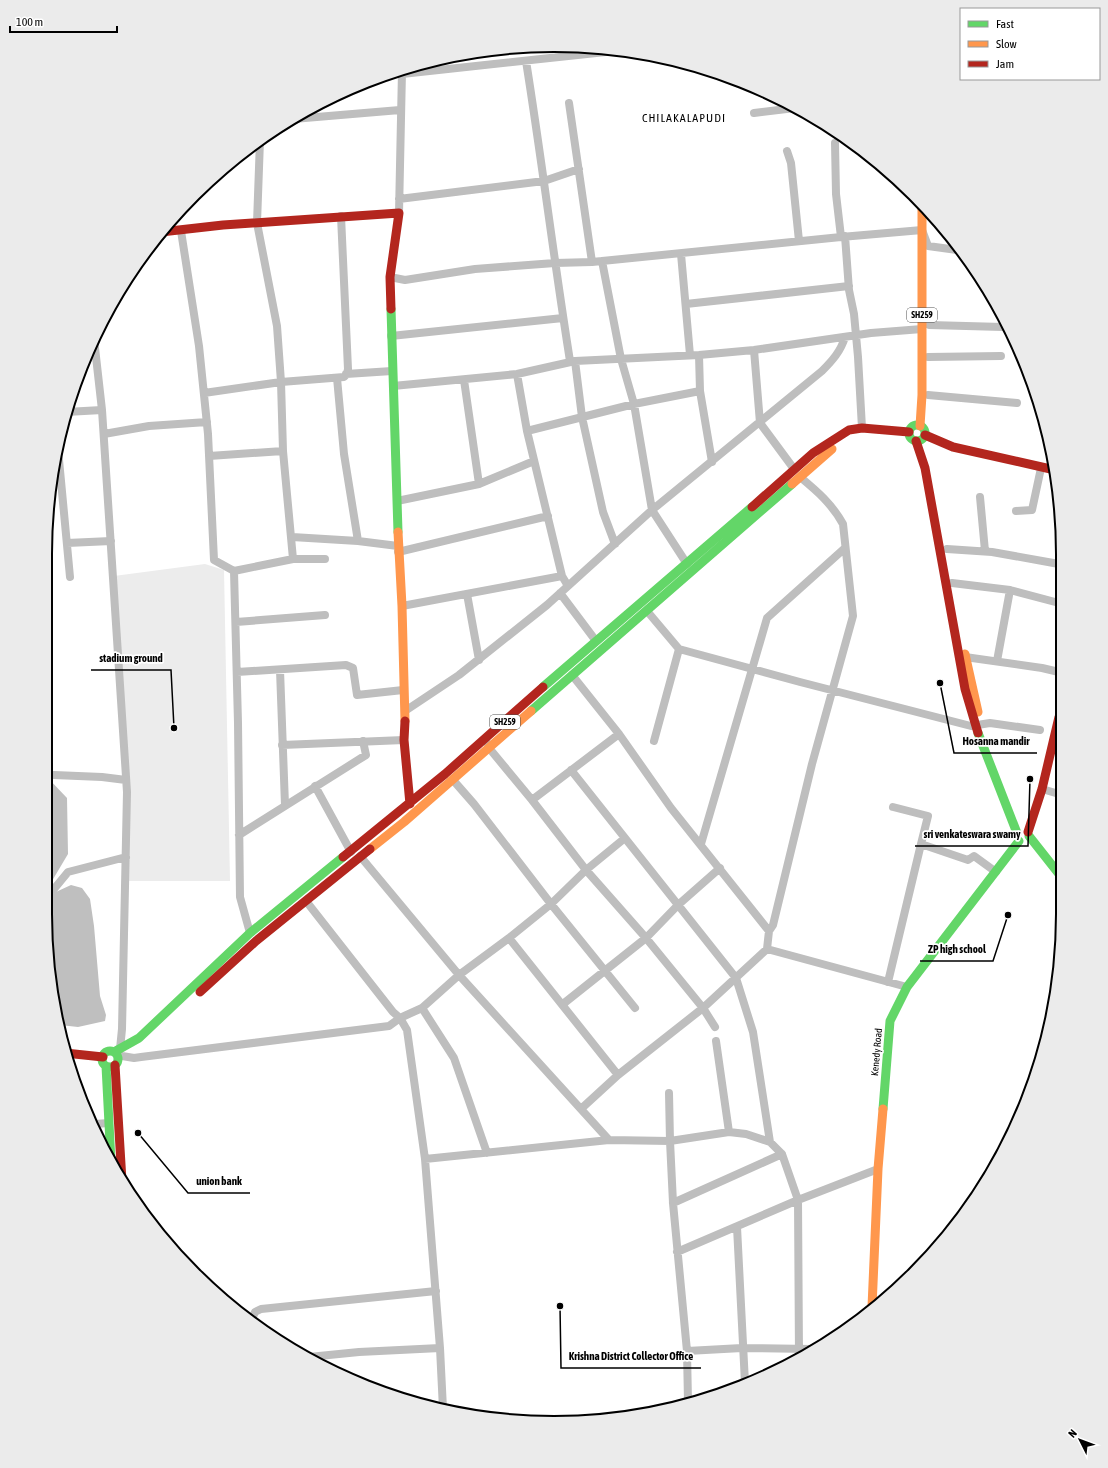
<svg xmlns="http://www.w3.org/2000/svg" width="1108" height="1468" font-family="'Asap Condensed',sans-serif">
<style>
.green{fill:#ececec}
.water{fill:#bfbfbf}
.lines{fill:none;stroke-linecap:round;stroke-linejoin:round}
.street{stroke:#bebebe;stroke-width:8}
.fast{stroke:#63d668;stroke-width:9}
.slow{stroke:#ff974d;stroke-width:9}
.jam{stroke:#b3261e;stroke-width:9}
.labels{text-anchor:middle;stroke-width:3.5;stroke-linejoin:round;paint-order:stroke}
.shield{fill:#fff;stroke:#4c4c4c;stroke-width:1}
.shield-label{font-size:9px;font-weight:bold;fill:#000}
.street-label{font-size:10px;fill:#000;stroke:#fff}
.quarter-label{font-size:12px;letter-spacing:1px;fill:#000;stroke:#fff}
.rim{fill:none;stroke:#000;stroke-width:2}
.leader{fill:none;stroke:#000;stroke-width:1.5}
.callout-dot{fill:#000;stroke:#fff;stroke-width:1.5}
.callout-label{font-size:11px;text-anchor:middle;font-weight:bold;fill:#000;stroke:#fff;stroke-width:3.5;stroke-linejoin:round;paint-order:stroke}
</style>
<rect width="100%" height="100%" fill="#fff"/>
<path class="green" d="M 205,564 L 224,570 L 230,881 L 128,881 L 114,576 Z"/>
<path class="water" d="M 45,775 L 67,798 L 68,854 L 49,886 L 45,888 Z
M 71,885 L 82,888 L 90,899 L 94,926 L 100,996 L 106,1015 L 105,1021 L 78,1027 L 60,1025 L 45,914 L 45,897 Z"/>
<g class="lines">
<path class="street" d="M 526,61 C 542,161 554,261 570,361
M 402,74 L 615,51
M 569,103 L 592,262
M 754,113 L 795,108
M 293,119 L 400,110
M 835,143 L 836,194 L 841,237
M 787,151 L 791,163 L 799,241
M 399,199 L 544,181 L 579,169
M 399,213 L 402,71
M 181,231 L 199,346 L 208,434 L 214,560 L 234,571 L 238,723 L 240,897 L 250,933
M 845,236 L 849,290 L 854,314 L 858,357 L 862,428
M 681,254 L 690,355
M 602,261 L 621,359 L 634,404 L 652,510 L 687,564
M 390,277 L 405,280 L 475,269 L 555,263 L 592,262 L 841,237 L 922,230 L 928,246 L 957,250
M 686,304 L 849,286
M 929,325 L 1003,327
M 391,336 L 563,318
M 94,339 L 102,410 L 127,792 L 122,1029 L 120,1049
M 754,350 L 760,423 L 794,469
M 699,355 L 700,391 L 712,462
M 928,357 L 1001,356
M 575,361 L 582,417 L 603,512 L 615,544
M 346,374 L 392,371
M 517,374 L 527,431 L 634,404 L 700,391
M 337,378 L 344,454 L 358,541
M 464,380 L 479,484
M 393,386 L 517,374 L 575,361 L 699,355 L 754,350 L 871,333 L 922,329
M 204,393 L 281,382 L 344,377 L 347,374 L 348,369 L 341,216
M 928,395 L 1017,403
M 66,412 L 102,410
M 527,431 L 562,576 L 568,586
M 104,434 L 149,426 L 207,422
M 58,449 L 70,577
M 209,456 L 283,451
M 980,497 L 985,551
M 397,501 L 479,484 L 534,461
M 1016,511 L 1032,510 L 1041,468
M 292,537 L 358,541 L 398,546
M 67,543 L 111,541
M 947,549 L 992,552 L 1059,564
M 398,552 L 548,516
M 293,559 L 325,559
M 234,571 L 293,559 L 283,451 L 281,382 L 277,326 L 257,223 L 260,140
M 952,583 L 1010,590 L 1059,603
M 560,593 L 596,641
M 467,594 L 479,660
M 402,606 L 562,576
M 647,611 L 679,649 L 800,682 L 971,726 L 990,723 L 1040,730
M 236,622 L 325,615
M 965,657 L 1042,668 L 1059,672
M 997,661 L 1010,590
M 280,670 L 285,805
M 237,672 L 346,665 L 353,668 L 357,695 L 403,690
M 405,711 L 459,675 L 547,605 L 652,510 L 822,371 C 832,361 841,351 845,337
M 654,741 L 679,649
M 282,745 L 404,740
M 571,770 L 736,978 L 753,1032 L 770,1142
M 54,775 L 102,777 L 126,780
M 453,780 L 474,804 L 551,904 L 635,1008
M 315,786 L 351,852
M 1042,789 L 1059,794
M 532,800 L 619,734 L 572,675
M 893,807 L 928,816 L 921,844 L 968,860 L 974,856 L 996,872
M 239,835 L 366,755 L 363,741
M 625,838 L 586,870 L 646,938 L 703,1008 L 715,1027
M 701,844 L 767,618 L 845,548
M 360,856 L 459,975 L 609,1140
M 45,893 L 54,889 L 68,872 L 126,857
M 306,901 L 393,1012 L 400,1018 L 422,1008 L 454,1058 L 487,1153
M 769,931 L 773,925 L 812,764 L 853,616 L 843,524 C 832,504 817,491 800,477
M 509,938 L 618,1075
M 767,949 L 907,987
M 888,982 L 921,844
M 563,1004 L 646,938 L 678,905 L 720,868
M 422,1008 L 459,975 L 509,938 L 551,904 L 586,870 L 532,800 L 489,748 L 488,744
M 716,1041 L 729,1132
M 122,1056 L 134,1058 L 141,1057 L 389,1026 L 400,1018 L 407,1030 L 425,1159 L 440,1348 L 443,1409
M 669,1093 L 670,1141 L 673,1203 L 687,1351 L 688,1402
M 582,1108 L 618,1075 L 703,1008 L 767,949 L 769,931 L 671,808 L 619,734
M 95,1124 L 109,1123
M 425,1159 L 609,1140 L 670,1141 L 729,1132 L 746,1134 L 770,1142 L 782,1154 L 798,1200 L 878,1169
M 673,1203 L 782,1154
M 737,1227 L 745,1383
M 677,1252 L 798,1200 L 799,1356
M 252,1319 L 255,1312 L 261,1309 L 436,1291
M 687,1351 L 742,1348 L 812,1349
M 309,1357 L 359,1352 L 440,1348"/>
<path class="fast" d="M 391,309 L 398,532
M909 433a8 8 0 1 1 16 0a8 8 0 1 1-16 0Z
M 543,687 L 752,507
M 531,711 L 792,484
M 978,733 L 1017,833
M 1029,836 L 1059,874
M102 1059a8 8 0 1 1 16 0a8 8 0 1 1-16 0Z
M 114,1052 L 139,1038 L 250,933 L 343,857
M 106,1066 L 111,1162
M 883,1109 L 890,1021 L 907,987 L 1019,841"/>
<path class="slow" d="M 920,426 L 922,395 L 922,204
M 792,484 L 832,449
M 398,532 L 402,606 L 405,721
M 965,654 L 978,712
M 370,849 L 404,822 L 531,711
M 872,1307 L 878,1169 L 883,1109"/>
<path class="jam" d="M 161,232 L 223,225 L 399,213 L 390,277 L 391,309
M 925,435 L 953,447 L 1055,470
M 916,441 L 925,468 L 965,689 L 978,733
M 752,507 L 813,453 L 849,430 L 862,428 L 909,432
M 405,721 L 404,740 L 410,804
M 1028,832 L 1042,789 L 1059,717
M 343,857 L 445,774 L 543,687
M 200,992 L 256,941 L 370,849
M 65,1053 L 103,1057
M 115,1065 L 122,1181"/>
</g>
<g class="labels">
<g class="shield">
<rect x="907" y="308" width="30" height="14" rx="3"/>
<rect x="490" y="715" width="30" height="14" rx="3"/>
</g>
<g class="shield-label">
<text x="922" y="318">SH259</text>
<text x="505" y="725">SH259</text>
</g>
<g class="street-label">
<text transform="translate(876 1052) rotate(-85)" y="4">Kenedy Road</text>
</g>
<g class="quarter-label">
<text x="684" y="122">CHILAKALAPUDI</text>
</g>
</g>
<path d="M0 0H1108V1468H0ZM554 52H554A502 502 0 0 1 1056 554V914A502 502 0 0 1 554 1416H554A502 502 0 0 1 52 914V554A502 502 0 0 1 554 52Z" fill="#ebebeb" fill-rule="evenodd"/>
<path class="rim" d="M554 52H554A502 502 0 0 1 1056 554V914A502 502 0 0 1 554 1416H554A502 502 0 0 1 52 914V554A502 502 0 0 1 554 52Z"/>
<path class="leader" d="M174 728L171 670H91M940 683L954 753H1037M1030 779L1028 846H915M1008 915L993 961H920M138 1133L188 1193H250M560 1306L561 1368H701"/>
<g class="callout-dot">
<circle cx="174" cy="728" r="4"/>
<circle cx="940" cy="683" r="4"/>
<circle cx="1030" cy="779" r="4"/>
<circle cx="1008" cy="915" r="4"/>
<circle cx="138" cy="1133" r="4"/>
<circle cx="560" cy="1306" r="4"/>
</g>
<g class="callout-label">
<text x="131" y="662">stadium ground</text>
<text x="996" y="745">Hosanna mandir</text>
<text x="972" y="838">sri venkateswara swamy</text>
<text x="957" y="953">ZP high school</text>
<text x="219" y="1185">union bank</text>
<text x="631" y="1360">Krishna District Collector Office</text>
</g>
<rect x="960" y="8" width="140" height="72" fill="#ffffff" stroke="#999999"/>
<rect x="968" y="21" width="20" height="6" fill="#63d668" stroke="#999999"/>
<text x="996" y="28" font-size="12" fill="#000000">Fast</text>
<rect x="968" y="41" width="20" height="6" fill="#ff974d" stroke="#999999"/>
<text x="996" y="48" font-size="12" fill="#000000">Slow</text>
<rect x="968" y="61" width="20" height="6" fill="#b3261e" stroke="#999999"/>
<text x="996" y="68" font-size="12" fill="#000000">Jam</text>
<g transform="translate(1080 1440) rotate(312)" stroke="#ffffff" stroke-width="3" paint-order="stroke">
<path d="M0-3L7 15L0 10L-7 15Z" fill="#000000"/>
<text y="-6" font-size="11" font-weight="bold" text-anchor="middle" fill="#000000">N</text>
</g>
<path d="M10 26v6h107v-6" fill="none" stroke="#000000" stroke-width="2"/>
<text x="16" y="26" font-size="12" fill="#000000" stroke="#ffffff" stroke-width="3" paint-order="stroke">100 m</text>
</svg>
